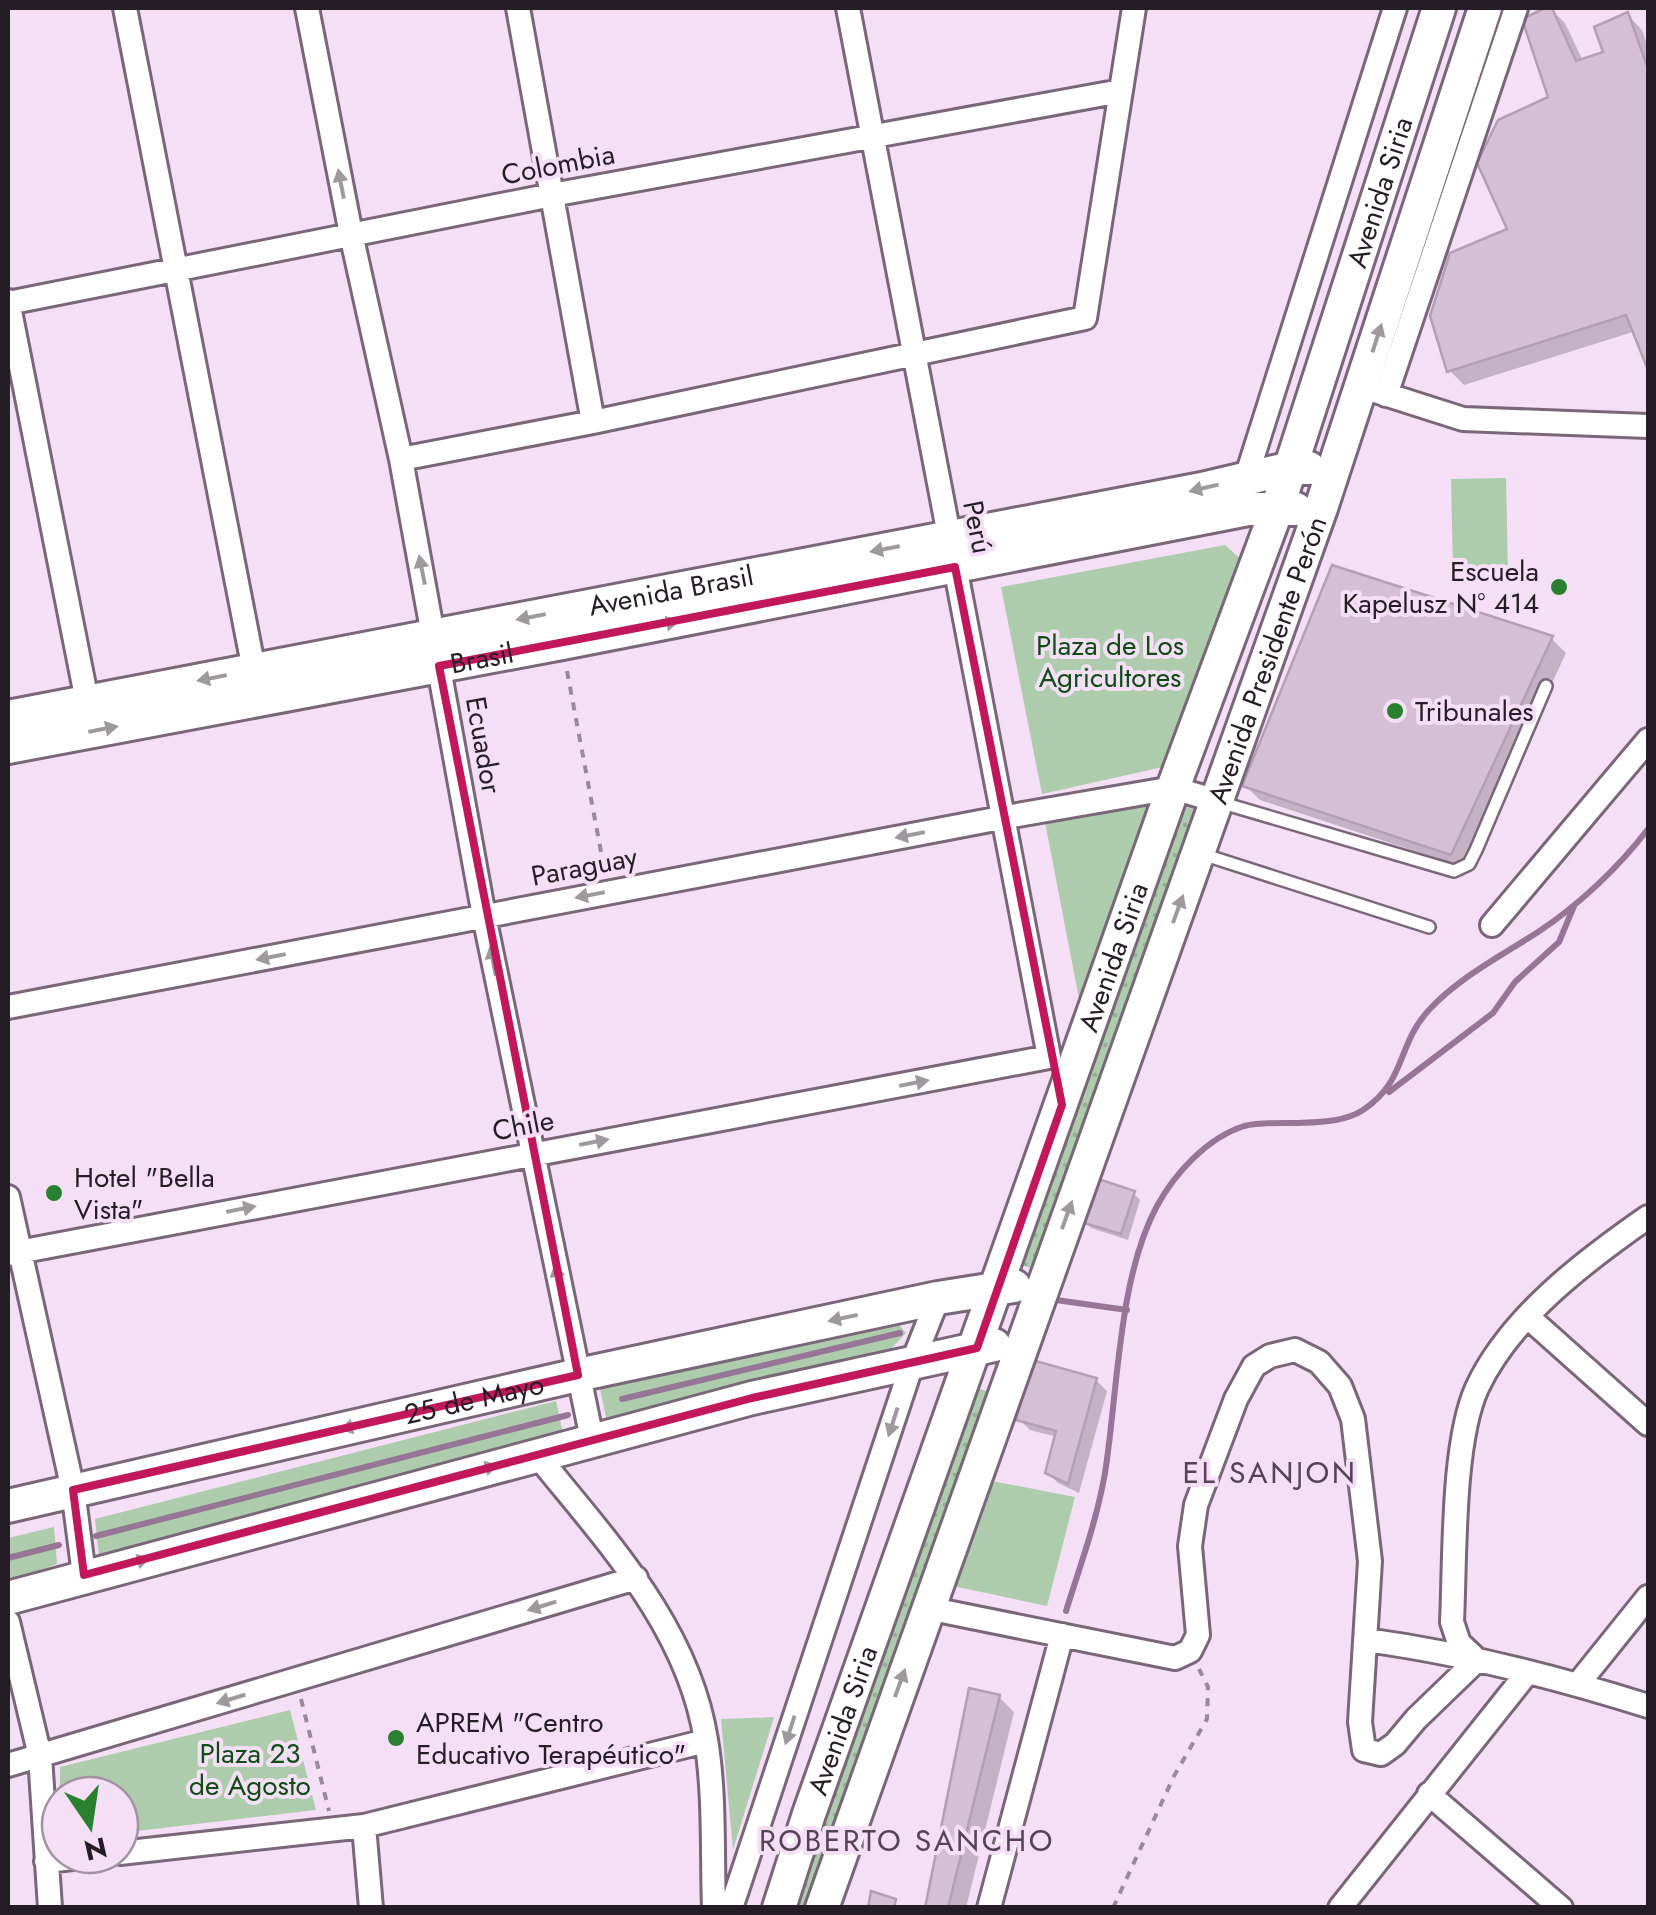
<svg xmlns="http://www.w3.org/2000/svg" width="1656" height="1915" font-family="Jost,sans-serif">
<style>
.grass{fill:url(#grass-dots)}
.park{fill:#acccab}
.shadow{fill:#0003}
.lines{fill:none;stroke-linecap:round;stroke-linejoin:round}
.stream{stroke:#967596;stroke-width:6}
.building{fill:#d5bfd5;stroke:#b39eb3;stroke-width:2.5}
.lane-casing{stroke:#796679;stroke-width:16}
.street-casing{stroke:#796679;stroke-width:28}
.secondary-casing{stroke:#796679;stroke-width:38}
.path{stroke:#988899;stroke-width:4;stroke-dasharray:8 8;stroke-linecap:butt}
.lane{stroke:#fff;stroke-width:11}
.street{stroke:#fff;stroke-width:22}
.secondary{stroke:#fff;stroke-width:32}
.oneway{fill:#9d999d}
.marked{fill:none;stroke:#c2185b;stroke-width:8;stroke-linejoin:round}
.poi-dot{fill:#29802f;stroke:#f5dff6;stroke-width:4}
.labels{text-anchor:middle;stroke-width:8;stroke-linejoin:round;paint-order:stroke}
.street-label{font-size:28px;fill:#251d25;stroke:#f5dff6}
.poi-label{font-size:28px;fill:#251d25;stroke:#f5dff6;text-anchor:start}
.park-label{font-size:28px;fill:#0d4d13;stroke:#f5dff6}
.neighbourhood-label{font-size:30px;letter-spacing:2.5px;fill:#554355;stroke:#f5dff6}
</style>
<defs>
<pattern id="grass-dots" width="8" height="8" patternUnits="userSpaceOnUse" patternTransform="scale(2.5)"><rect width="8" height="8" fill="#acccab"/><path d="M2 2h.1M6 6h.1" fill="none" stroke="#94af93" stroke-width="1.8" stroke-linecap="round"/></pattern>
</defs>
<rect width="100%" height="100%" fill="#f5dff6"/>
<path class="grass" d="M 1186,807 L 1197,810 L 1033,1269 L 1020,1264 L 1181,810 Z
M 980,1389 L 986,1391 L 988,1397 L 811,1907 L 790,1908 L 976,1390 Z"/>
<path class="park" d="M 1506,478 L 1508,574 L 1453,575 L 1451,479 Z
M 1225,545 L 1244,562 L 1172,765 L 1042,794 L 1001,587 Z
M 1157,798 L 1082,1014 L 1044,817 Z
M 894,1319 L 906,1333 L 885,1355 L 607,1422 L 600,1389 Z
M 556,1401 L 563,1433 L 99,1556 L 95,1519 Z
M 987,1480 L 1075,1497 L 1047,1606 L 953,1586 Z
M 54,1527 L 57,1564 L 8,1581 L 8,1538 Z
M 290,1710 L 316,1810 L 120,1833 L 120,1795 L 60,1795 L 60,1767 Z
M 774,1717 L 733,1850 L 721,1719 Z"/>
<path class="shadow" d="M 1550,8 L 1565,23 L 1583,61 L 1606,53 L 1628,15 L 1642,30 L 1648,47 L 1648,363 L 1636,331 L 1464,385 L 1450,371 L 1511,230 L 1551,98 Z
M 1551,638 L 1566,653 L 1466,868 L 1260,800 L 1245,785 Z
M 1133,1193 L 1140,1200 L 1128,1240 L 1091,1228 L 1084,1221 Z
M 1096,1380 L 1107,1391 L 1079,1493 L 1058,1483 L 1047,1472 L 1057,1437 L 1030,1430 L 1019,1419 Z
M 999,1697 L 1014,1712 L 966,1908 L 927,1908 Z"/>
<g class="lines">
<path class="stream" d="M 1389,1092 L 1493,1013 L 1515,982 L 1559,942 L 1574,906
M 1049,1299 L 1127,1310
M 622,1399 L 900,1333
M 96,1536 L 568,1415
M 8,1558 L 59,1545
M 1066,1611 C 1080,1566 1097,1520 1105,1473 C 1118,1391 1118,1278 1157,1206 C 1175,1173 1207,1138 1244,1126 C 1260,1122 1281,1123 1297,1123 C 1319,1122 1345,1122 1363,1110 C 1406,1082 1397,1045 1428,1011 C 1458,978 1501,956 1538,932 C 1579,905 1619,867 1648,829"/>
</g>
<path class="building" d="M 1545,8 L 1552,8 L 1576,61 L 1603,52 L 1594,27 L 1628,12 L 1648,69 L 1648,370 L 1626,315 L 1447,372 L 1430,316 L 1450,253 L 1507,229 L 1477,163 L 1498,120 L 1548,97 L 1522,19 Z
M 1332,565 L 1553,636 L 1451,855 L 1242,786 Z
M 1095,1178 L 1135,1191 L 1121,1234 L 1081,1222 Z
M 1032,1360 L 1097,1378 L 1068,1484 L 1045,1473 L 1056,1431 L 1016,1420 Z
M 969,1688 L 1000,1695 L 948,1908 L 925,1908 Z
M 871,1891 L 896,1899 L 894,1908 L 868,1908 Z"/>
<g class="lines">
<g class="lane-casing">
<path id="lane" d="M 1219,802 L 1454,871 L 1469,864 L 1476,850 L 1546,686
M 1202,854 L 1429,927"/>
</g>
<g class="street-casing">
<path id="street" d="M 125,8 L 254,670
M 307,8 L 351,234 L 401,459 L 484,916 L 592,1439
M 518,8 L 593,422
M 8,301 L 87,701
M 8,303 L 552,195 L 1121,91
M 1372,390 L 1463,419 L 1648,426
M 1386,395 L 1516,8
M 401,459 L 593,422 L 1085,318 L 1134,8
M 1246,478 L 1395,8
M 1492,925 L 1648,740
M 8,1007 L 1006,817 L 1173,788 L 1217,801
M 8,1197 L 73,1490 L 84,1575
M 8,1254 L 1049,1057 L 848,8
M 1528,1317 L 1648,1424
M 537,1455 C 606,1541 688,1626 706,1740 C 715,1794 712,1853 714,1908
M 927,1608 L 1175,1658 L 1190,1651 L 1198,1635 L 1190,1546 L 1196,1505 L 1236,1399 L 1254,1366 L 1270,1356 L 1295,1350 L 1319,1362 L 1340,1386 L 1353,1419 L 1370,1561 L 1360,1722 L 1364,1750 L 1381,1754 L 1395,1744 L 1416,1719 L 1477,1660 L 1459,1643 L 1452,1622 C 1455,1559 1452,1443 1477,1388 C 1510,1317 1586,1260 1648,1217
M 8,1622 L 40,1756 L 50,1908
M 1366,1640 C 1462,1653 1556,1677 1648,1706
M 1578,1684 L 1648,1597
M 8,1765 L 636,1578
M 1429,1794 L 1561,1908
M 364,1826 L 371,1908
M 120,1853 L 364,1826 L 706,1741
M 46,1861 L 99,1855
M 731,1908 L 913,1361 L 938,1298
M 989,1908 L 1062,1635
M 1340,1908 L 1527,1673"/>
</g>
<g class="secondary-casing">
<g id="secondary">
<path id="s1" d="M 8,717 L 1202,489 L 1291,468 L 1309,468"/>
<path id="s2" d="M 8,747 L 562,643 L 1248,509 L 1296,509"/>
<path id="s3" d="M 8,1506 L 578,1375 L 938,1298 L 1014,1286"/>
<path d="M 8,1598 L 752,1398 L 994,1345"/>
<path id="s4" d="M 779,1908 L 809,1814 L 1173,788 L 1277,509 L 1439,8"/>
<path id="s5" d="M 822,1908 L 1321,508 L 1485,8"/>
</g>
</g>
<path class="path" d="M 567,671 L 605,873
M 301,1699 L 329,1811
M 1113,1908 L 1174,1776 L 1207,1719 L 1208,1687 L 1199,1669"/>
<use href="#lane" class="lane"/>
<use href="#street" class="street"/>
<use href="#secondary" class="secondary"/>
</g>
<defs><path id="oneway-solid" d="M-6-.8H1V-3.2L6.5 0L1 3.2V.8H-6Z" transform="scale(2.5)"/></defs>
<g class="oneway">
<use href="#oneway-solid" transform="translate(341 184) rotate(-101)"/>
<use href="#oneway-solid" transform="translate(1377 338) rotate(-72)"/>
<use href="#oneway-solid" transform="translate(1204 488) rotate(167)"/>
<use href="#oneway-solid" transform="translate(885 549) rotate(169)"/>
<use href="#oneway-solid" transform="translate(422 570) rotate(-101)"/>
<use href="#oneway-solid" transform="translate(531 617) rotate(169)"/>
<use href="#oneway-solid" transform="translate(664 624) rotate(-11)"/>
<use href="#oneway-solid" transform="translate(212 678) rotate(169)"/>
<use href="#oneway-solid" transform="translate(103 729) rotate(-11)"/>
<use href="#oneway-solid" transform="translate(910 835) rotate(169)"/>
<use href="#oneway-solid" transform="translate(590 895) rotate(169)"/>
<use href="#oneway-solid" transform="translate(1178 909) rotate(-70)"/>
<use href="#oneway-solid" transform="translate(271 957) rotate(169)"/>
<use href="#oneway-solid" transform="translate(493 961) rotate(-101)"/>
<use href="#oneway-solid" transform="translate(914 1083) rotate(-11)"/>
<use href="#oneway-solid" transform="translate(594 1142) rotate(-11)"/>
<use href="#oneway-solid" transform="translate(241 1209) rotate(-11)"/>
<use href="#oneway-solid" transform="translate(1067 1215) rotate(-70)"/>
<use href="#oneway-solid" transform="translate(558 1279) rotate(-102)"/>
<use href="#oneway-solid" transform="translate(843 1318) rotate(168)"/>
<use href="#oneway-solid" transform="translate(893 1422) rotate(108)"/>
<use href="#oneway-solid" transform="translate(355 1426) rotate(167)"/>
<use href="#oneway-solid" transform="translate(483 1469) rotate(-15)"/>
<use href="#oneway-solid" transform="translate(135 1562) rotate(-15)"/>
<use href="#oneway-solid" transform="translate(542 1606) rotate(163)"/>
<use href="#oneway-solid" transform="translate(900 1683) rotate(-70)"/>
<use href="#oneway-solid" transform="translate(231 1699) rotate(163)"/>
<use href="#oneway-solid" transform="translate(790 1730) rotate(108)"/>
</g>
<path class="marked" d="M 955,567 L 1062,1105 L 977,1348 L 752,1398 L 84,1575 L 73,1490 L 578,1375 L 439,666 Z"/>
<g class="poi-dot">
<circle cx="1559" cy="587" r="10"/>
<circle cx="1395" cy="711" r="10"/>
<circle cx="54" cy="1193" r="10"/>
<circle cx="396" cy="1738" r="10"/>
</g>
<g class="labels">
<g class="street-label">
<text transform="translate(558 164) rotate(-11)" y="10">Colombia</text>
<text dy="10" stroke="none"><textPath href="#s4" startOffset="1818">Avenida Siria</textPath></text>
<text transform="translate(978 527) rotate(79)" y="10">Perú</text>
<text dy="10" stroke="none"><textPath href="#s1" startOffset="675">Avenida Brasil</textPath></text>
<text dy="10" stroke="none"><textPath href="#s2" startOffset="482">Brasil</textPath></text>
<text dy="10" stroke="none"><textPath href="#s5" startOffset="1325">Avenida Presidente Perón</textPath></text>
<text transform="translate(484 745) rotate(80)" y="10">Ecuador</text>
<text transform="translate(584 866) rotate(-11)" y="10">Paraguay</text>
<text dy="10" stroke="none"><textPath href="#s4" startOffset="1008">Avenida Siria</textPath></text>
<text transform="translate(523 1125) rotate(-11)" y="10">Chile</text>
<text dy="10" stroke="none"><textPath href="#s3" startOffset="478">25 de Mayo</textPath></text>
<text dy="10" stroke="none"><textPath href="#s4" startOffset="198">Avenida Siria</textPath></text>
</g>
<g class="poi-label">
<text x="1539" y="581" text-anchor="end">Escuela<tspan x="1539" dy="32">Kapelusz Nº 414</tspan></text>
<text x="1415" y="721">Tribunales</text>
<text x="74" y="1187">Hotel "Bella<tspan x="74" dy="32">Vista"</tspan></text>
<text x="416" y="1732">APREM "Centro<tspan x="416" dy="32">Educativo Terapéutico"</tspan></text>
</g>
<g class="park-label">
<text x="1110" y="655">Plaza de Los<tspan x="1110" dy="32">Agricultores</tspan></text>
<text x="250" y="1763">Plaza 23<tspan x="250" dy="32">de Agosto</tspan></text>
</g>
<g class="neighbourhood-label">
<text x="1270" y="1483">EL SANJON</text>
<text x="907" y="1851">ROBERTO SANCHO</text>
</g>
</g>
<rect width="1656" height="1915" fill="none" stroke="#251d25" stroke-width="20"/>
<g transform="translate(90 1825) rotate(167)"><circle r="48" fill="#f5dff6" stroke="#a291a2" stroke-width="2.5"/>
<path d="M0-8L18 38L0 25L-18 38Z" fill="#29802f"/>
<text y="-15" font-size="28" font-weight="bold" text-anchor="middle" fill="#251d25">N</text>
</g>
</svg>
